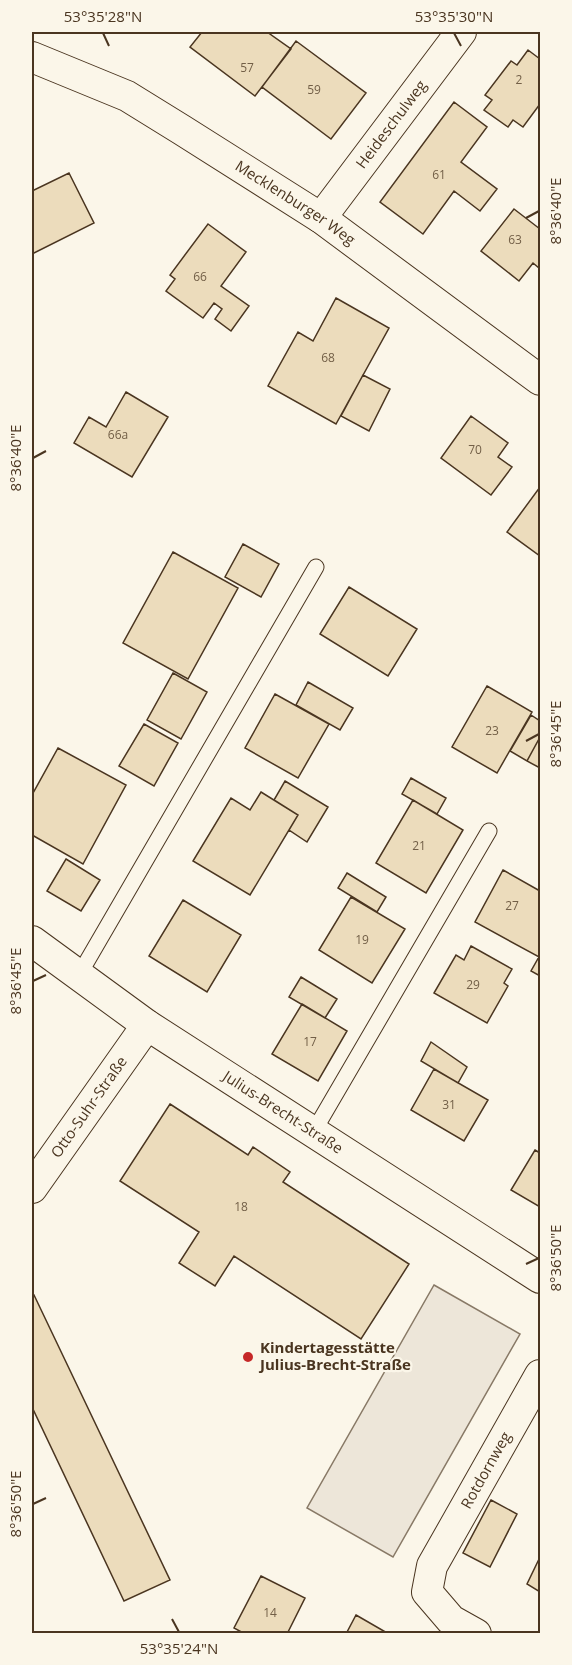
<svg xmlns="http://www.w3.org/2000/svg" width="572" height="1665" font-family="'Open Sans',sans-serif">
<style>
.green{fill:#ede6d9;stroke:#887966;stroke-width:1.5}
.building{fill:#ecdcbc;stroke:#4a3520;stroke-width:1.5}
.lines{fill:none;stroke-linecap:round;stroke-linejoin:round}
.service-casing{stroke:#4a3520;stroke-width:17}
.minor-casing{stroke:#4a3520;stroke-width:32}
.service{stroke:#fbf6e9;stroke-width:15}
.minor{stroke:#fbf6e9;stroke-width:30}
.ticks{fill:none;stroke:#4a3520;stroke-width:2}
.poi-dot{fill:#c62828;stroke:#fbf6e9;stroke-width:2}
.labels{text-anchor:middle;stroke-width:4.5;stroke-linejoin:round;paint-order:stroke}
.number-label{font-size:12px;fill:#725f47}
.street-label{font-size:15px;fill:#4a3520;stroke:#fbf6e9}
.poi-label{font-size:15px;font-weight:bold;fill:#4a3520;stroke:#fbf6e9;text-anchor:start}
.neatline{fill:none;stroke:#4a3520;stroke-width:2}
.ticks-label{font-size:15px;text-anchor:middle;fill:#4a3520}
</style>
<rect width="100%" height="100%" fill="#fbf6e9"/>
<path class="green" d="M 434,1285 L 520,1334 L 393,1557 L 307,1508 Z"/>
<path class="building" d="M 202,32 L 267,32 L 291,49 L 255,96 L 190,47 Z
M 296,41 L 366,93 L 331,139 L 262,87 Z
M 528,50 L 540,59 L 540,104 L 523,127 L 513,120 L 508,127 L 484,110 L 492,100 L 485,95 L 511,61 L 517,65 Z
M 454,102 L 487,127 L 461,162 L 497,189 L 480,211 L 454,191 L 423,234 L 380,202 Z
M 69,173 L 94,223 L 32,254 L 32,191 Z
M 514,209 L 540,229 L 540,267 L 539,268 L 533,263 L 519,281 L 481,251 Z
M 208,224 L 246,252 L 221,286 L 249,306 L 231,331 L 215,319 L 222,309 L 214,303 L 203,318 L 166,291 L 175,279 L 170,275 Z
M 336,298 L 389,328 L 336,424 L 268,386 L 298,332 L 313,341 Z
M 363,375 L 390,389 L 369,431 L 341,416 Z
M 126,392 L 168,417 L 132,477 L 74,443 L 89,417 L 106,427 Z
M 471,416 L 508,443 L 498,457 L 512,467 L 491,495 L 441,458 Z
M 540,487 L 540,556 L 507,532 Z
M 243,544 L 279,564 L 261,597 L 225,577 Z
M 173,552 L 238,588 L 188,679 L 123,643 Z
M 349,587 L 417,629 L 388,676 L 320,634 Z
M 173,673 L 207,692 L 181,739 L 147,720 Z
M 308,682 L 353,708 L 340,730 L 296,705 Z
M 487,686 L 532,712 L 497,773 L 452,747 Z
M 275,694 L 329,724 L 298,778 L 245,748 Z
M 531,715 L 540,721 L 540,737 L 527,761 L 510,751 Z
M 144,724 L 178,743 L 154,786 L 119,766 Z
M 540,737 L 540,768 L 527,761 Z
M 58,748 L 126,785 L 83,864 L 32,835 L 32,795 Z
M 411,778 L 446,798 L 437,814 L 402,794 Z
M 285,781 L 328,807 L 307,842 L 289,830 L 298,815 L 274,800 Z
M 261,792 L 298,815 L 250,895 L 193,861 L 231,798 L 250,810 Z
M 413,800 L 463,830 L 426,893 L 376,863 Z
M 66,859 L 100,880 L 81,911 L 47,891 Z
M 503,870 L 540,891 L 540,954 L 539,957 L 475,922 Z
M 347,873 L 386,897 L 377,912 L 338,888 Z
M 351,897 L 405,929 L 372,983 L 319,950 Z
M 183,900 L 241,935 L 207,992 L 149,956 Z
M 471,946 L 512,969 L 504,983 L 508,986 L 487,1023 L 434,993 L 456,955 L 464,960 Z
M 540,955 L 540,976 L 531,971 Z
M 301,977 L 337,999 L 325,1018 L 289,997 Z
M 302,1004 L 347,1031 L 318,1081 L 272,1054 Z
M 431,1042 L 467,1067 L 458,1083 L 421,1061 Z
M 434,1069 L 488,1100 L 464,1141 L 411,1110 Z
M 170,1104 L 248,1155 L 253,1147 L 290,1172 L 283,1182 L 409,1264 L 361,1339 L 234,1256 L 215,1286 L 179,1263 L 199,1232 L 120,1181 Z
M 535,1150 L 540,1153 L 540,1207 L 511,1190 Z
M 34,1295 L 170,1580 L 124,1601 L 32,1407 L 32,1296 Z
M 491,1500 L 517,1514 L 490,1567 L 463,1553 Z
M 540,1557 L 540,1592 L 527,1584 Z
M 261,1576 L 305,1598 L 287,1634 L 245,1634 L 234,1628 Z
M 356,1615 L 389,1634 L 346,1634 Z"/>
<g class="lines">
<g class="service-casing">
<path id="service" d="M 79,975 L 316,567
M 314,1131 L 489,831"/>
</g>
<g class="minor-casing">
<g id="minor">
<path id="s1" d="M 32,57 L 127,96 L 182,130 L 321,218 L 540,380"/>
<path id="s2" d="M 321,218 L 461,32"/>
<path id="s3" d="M 32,941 L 147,1025 L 540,1278"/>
<path id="s4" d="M 32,1188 L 147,1025"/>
<path id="s5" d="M 476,1634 L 451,1620 L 427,1592 L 432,1566 L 540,1375"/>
</g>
</g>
<use href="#service" class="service"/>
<use href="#minor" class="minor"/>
</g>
<path class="ticks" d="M 103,33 L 109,46M 454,33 L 461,46M 526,218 L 539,211M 33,458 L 46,451M 526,741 L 539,734M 33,981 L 46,975M 526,1264 L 539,1258M 33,1504 L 46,1498M 172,1619 L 179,1632"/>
<circle class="poi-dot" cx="248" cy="1357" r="6"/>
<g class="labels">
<g class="number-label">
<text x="247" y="72">57</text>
<text x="519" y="84">2</text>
<text x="314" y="94">59</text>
<text x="439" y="179">61</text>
<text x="515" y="244">63</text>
<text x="200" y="281">66</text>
<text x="328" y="362">68</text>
<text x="118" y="439">66a</text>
<text x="475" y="454">70</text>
<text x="492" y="735">23</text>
<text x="419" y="850">21</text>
<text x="512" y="910">27</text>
<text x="362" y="944">19</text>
<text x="473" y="989">29</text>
<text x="310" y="1046">17</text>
<text x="449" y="1109">31</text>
<text x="241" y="1211">18</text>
<text x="270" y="1617">14</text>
</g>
<g class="street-label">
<text dy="5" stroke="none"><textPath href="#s2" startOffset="117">Heideschulweg</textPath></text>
<text dy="5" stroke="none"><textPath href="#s1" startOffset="302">Mecklenburger Weg</textPath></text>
<text dy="5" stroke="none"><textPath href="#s4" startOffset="99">Otto-Suhr-Straße</textPath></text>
<text dy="5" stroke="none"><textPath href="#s3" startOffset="304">Julius-Brecht-Straße</textPath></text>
<text dy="5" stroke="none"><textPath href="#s5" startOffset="202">Rotdornweg</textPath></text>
</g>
<g class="poi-label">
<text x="260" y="1353">Kindertagesstätte<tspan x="260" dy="17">Julius-Brecht-Straße</tspan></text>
</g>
</g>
<rect width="572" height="1665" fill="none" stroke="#fbf6e9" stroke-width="66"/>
<rect x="33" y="33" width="506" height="1599" class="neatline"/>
<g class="ticks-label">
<text x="103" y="22">53°35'28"N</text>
<text x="454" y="22">53°35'30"N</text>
<text transform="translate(556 211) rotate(-90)" y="5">8°36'40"E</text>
<text transform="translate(16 458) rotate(-90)" y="5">8°36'40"E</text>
<text transform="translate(556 734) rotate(-90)" y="5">8°36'45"E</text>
<text transform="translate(16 981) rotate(-90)" y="5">8°36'45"E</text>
<text transform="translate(556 1258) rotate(-90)" y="5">8°36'50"E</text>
<text transform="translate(16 1504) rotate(-90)" y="5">8°36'50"E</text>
<text x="179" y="1654">53°35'24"N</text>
</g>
</svg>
